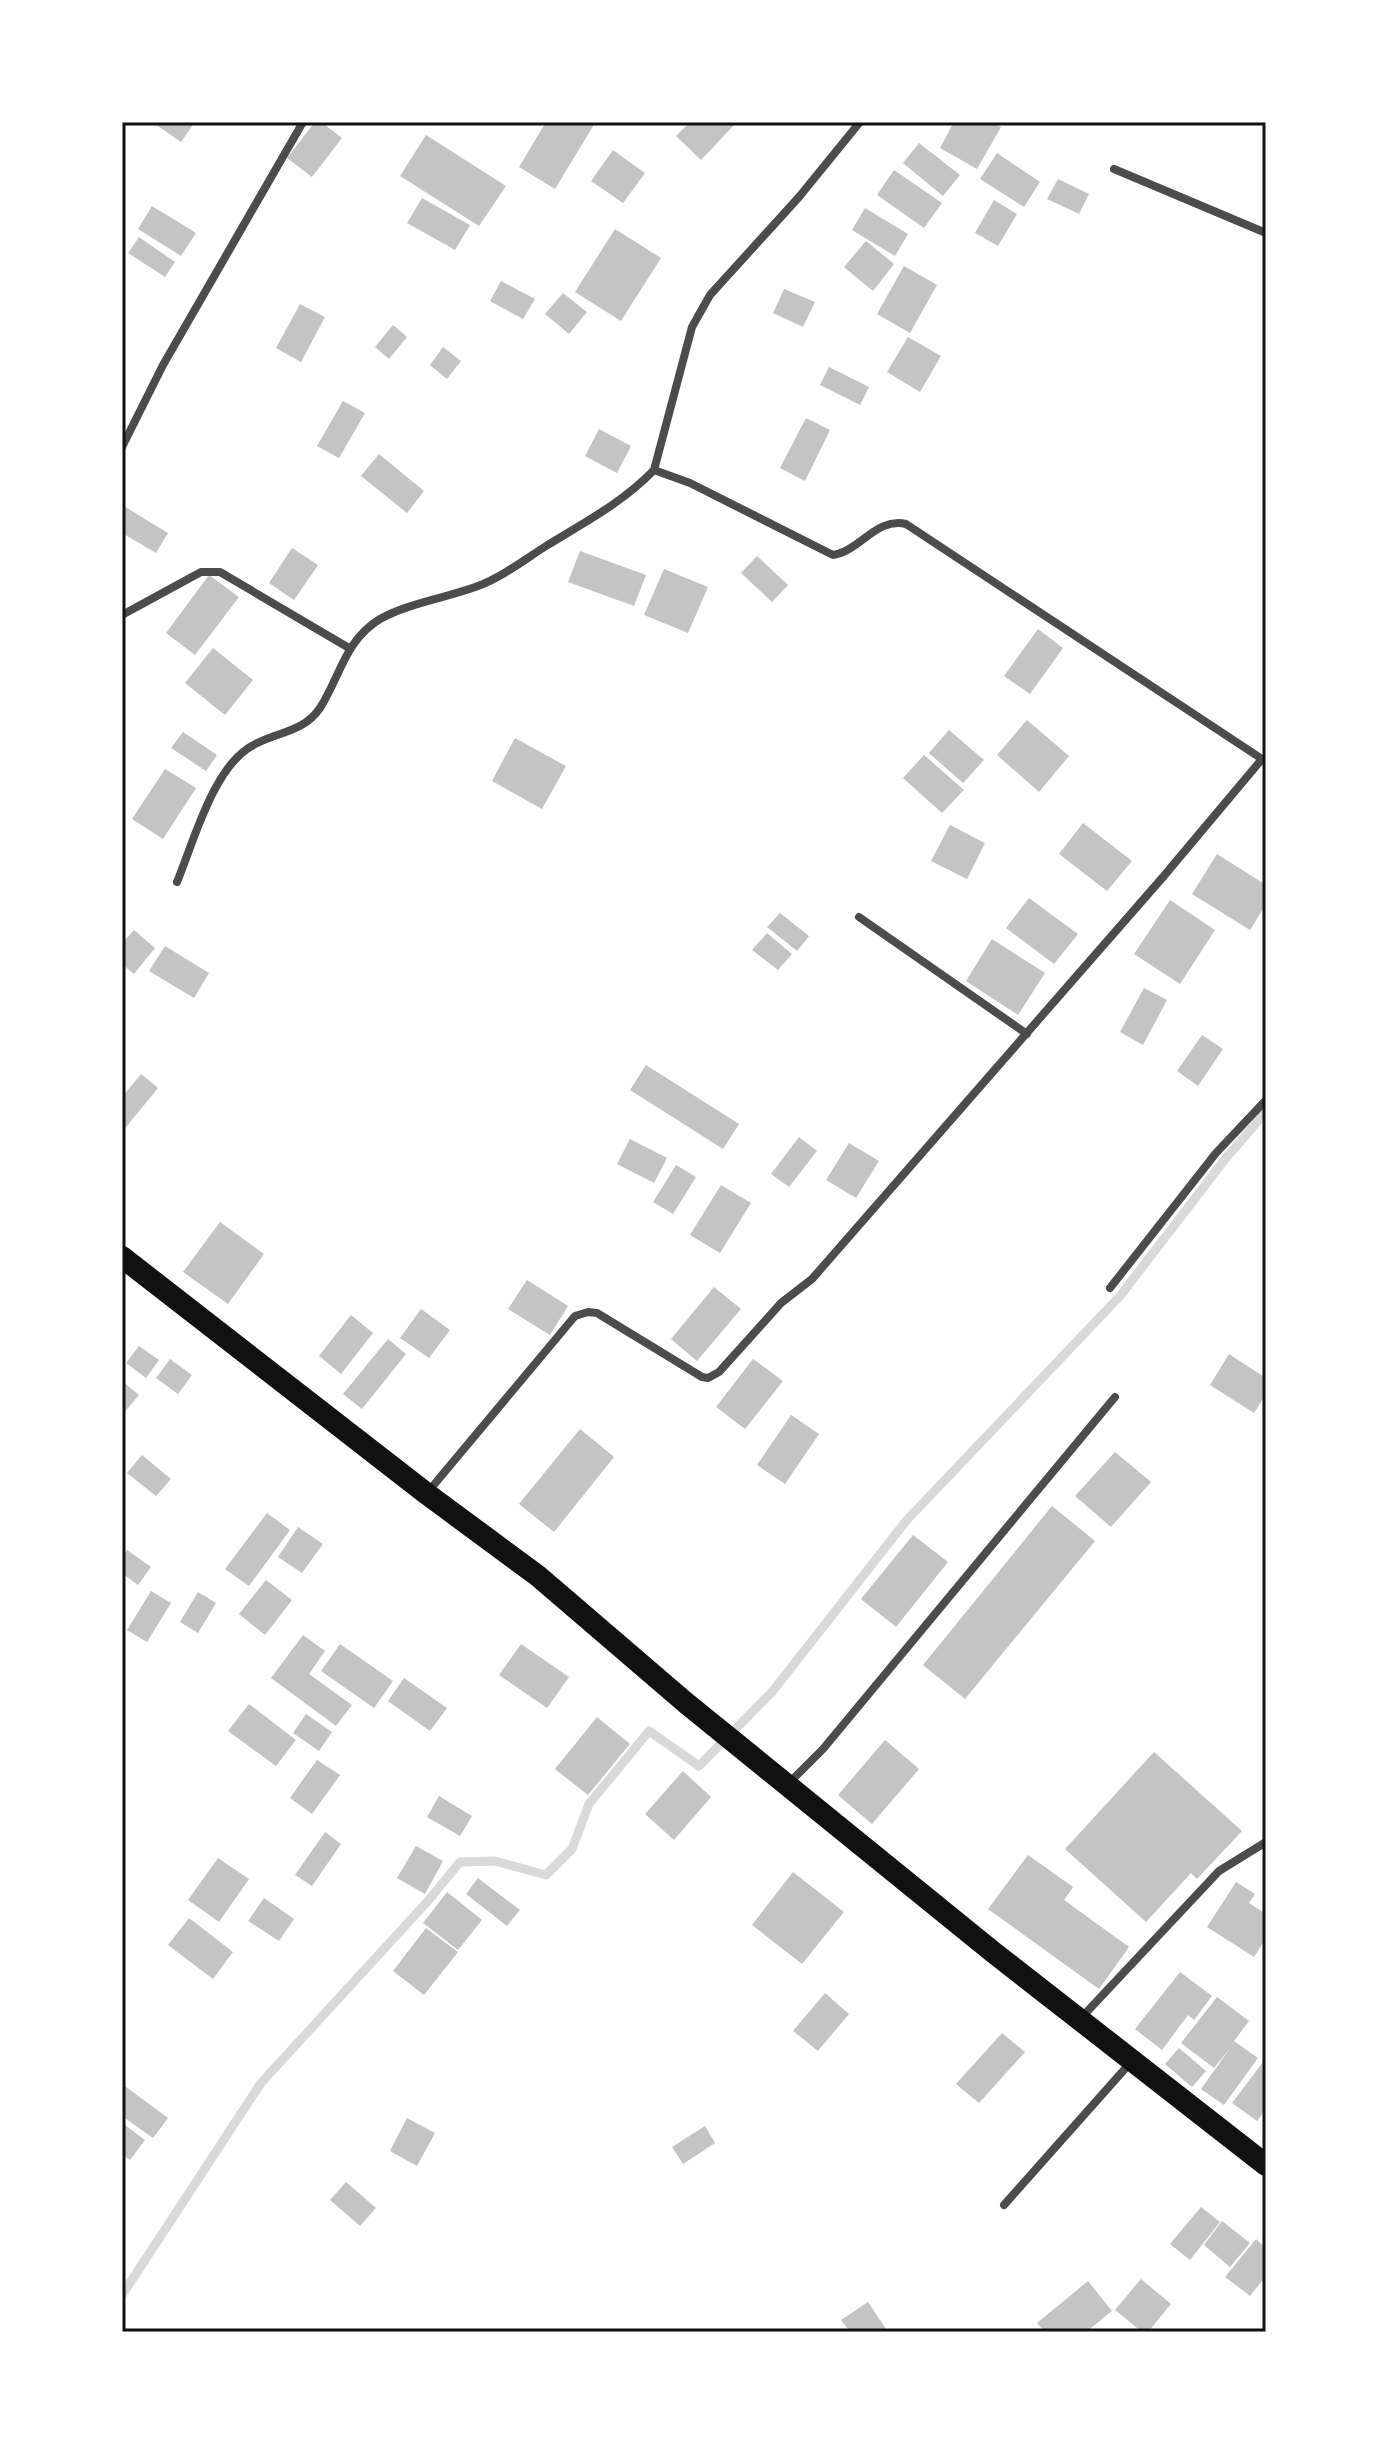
<svg xmlns="http://www.w3.org/2000/svg" width="1388" height="2454" font-family="'Source Sans 3',sans-serif">
<style>
.lines{fill:none;stroke-linecap:round;stroke-linejoin:round}
.stream{stroke:#d9d9d9;stroke-width:9}
.building{fill:#c4c4c4}
.minor{stroke:#4c4c4c;stroke-width:8}
.trunk{stroke:#111;stroke-width:22}
.neatline{fill:none;stroke:#111;stroke-width:3}
</style>
<rect width="100%" height="100%" fill="#fff"/>
<g class="lines">
<path class="stream" d="M 122,2295 L 261,2083 L 427,1902 L 460,1862 L 495,1861 L 546,1875 L 572,1849 L 589,1804 L 649,1731 L 699,1766 L 772,1692 L 906,1521 L 1120,1296 L 1226,1158 L 1266,1112"/>
</g>
<path class="building" d="M 152,122 L 195,122 L 181,142 Z
M 315,122 L 321,122 L 342,138 L 312,177 L 287,158 Z
M 546,122 L 595,123 L 555,189 L 519,167 Z
M 690,122 L 733,122 L 735,124 L 701,160 L 676,136 Z
M 954,122 L 992,122 L 1001,127 L 977,169 L 940,148 Z
M 426,135 L 506,186 L 479,226 L 400,176 Z
M 919,143 L 960,175 L 943,196 L 903,163 Z
M 613,150 L 645,173 L 623,203 L 591,181 Z
M 997,153 L 1040,182 L 1024,207 L 980,179 Z
M 894,170 L 942,203 L 924,228 L 877,195 Z
M 1058,179 L 1089,194 L 1079,214 L 1047,199 Z
M 422,198 L 470,225 L 455,250 L 407,223 Z
M 994,200 L 1017,214 L 998,246 L 975,233 Z
M 152,206 L 196,233 L 181,256 L 138,229 Z
M 865,208 L 908,234 L 895,256 L 852,230 Z
M 615,229 L 661,258 L 621,321 L 575,292 Z
M 139,237 L 175,262 L 165,277 L 128,253 Z
M 866,241 L 894,264 L 873,291 L 844,267 Z
M 904,266 L 937,285 L 910,333 L 877,314 Z
M 501,281 L 535,299 L 523,319 L 490,301 Z
M 784,289 L 815,302 L 803,327 L 773,313 Z
M 563,293 L 587,312 L 569,334 L 545,314 Z
M 300,304 L 325,317 L 301,362 L 276,348 Z
M 393,325 L 407,337 L 389,359 L 375,347 Z
M 908,337 L 941,356 L 920,392 L 887,372 Z
M 443,347 L 461,361 L 447,379 L 430,365 Z
M 829,367 L 869,387 L 860,405 L 820,385 Z
M 343,401 L 365,413 L 339,458 L 317,446 Z
M 806,418 L 830,430 L 805,481 L 780,468 Z
M 599,429 L 631,446 L 617,473 L 585,456 Z
M 379,454 L 424,491 L 407,513 L 361,476 Z
M 122,505 L 168,533 L 156,553 L 122,533 Z
M 292,548 L 318,565 L 294,600 L 269,583 Z
M 580,551 L 646,575 L 634,606 L 568,582 Z
M 757,556 L 788,585 L 772,602 L 741,573 Z
M 664,569 L 708,587 L 688,633 L 644,615 Z
M 209,575 L 239,597 L 195,655 L 166,633 Z
M 1038,629 L 1063,648 L 1030,694 L 1004,676 Z
M 213,648 L 253,680 L 225,715 L 185,683 Z
M 1027,720 L 1069,756 L 1039,792 L 997,755 Z
M 949,730 L 984,760 L 963,783 L 929,753 Z
M 183,732 L 217,755 L 206,771 L 171,748 Z
M 515,738 L 566,766 L 542,809 L 492,781 Z
M 924,755 L 964,790 L 942,813 L 903,778 Z
M 165,769 L 196,788 L 163,839 L 132,819 Z
M 1083,823 L 1132,861 L 1107,891 L 1059,854 Z
M 950,825 L 985,843 L 967,879 L 931,861 Z
M 1217,854 L 1266,885 L 1266,904 L 1250,930 L 1192,894 Z
M 1029,898 L 1078,934 L 1054,964 L 1006,928 Z
M 1170,900 L 1215,930 L 1180,984 L 1134,954 Z
M 780,913 L 809,936 L 797,951 L 767,927 Z
M 134,930 L 155,948 L 134,974 L 122,964 L 122,943 Z
M 767,933 L 792,954 L 778,970 L 752,950 Z
M 992,939 L 1045,973 L 1018,1015 L 966,981 Z
M 165,946 L 209,973 L 194,998 L 149,971 Z
M 1144,988 L 1167,1000 L 1143,1045 L 1120,1032 Z
M 1202,1035 L 1223,1049 L 1198,1086 L 1177,1071 Z
M 646,1065 L 739,1124 L 723,1149 L 630,1090 Z
M 141,1074 L 158,1088 L 122,1132 L 122,1097 Z
M 799,1137 L 817,1151 L 789,1187 L 771,1174 Z
M 630,1139 L 667,1158 L 654,1183 L 617,1164 Z
M 849,1143 L 879,1161 L 856,1198 L 826,1180 Z
M 676,1165 L 696,1177 L 673,1214 L 653,1202 Z
M 721,1185 L 751,1203 L 720,1253 L 690,1235 Z
M 220,1222 L 264,1254 L 228,1304 L 183,1272 Z
M 527,1280 L 568,1306 L 550,1335 L 508,1309 Z
M 714,1287 L 741,1309 L 697,1361 L 671,1339 Z
M 421,1309 L 450,1330 L 429,1358 L 400,1338 Z
M 351,1315 L 373,1333 L 341,1374 L 319,1356 Z
M 388,1339 L 406,1354 L 362,1409 L 343,1394 Z
M 139,1346 L 159,1360 L 146,1378 L 126,1363 Z
M 1229,1354 L 1266,1378 L 1266,1394 L 1254,1413 L 1210,1385 Z
M 170,1359 L 192,1375 L 178,1394 L 156,1378 Z
M 753,1359 L 783,1381 L 745,1429 L 716,1407 Z
M 122,1381 L 139,1395 L 122,1415 Z
M 791,1415 L 819,1434 L 785,1484 L 757,1465 Z
M 580,1429 L 614,1457 L 554,1532 L 519,1504 Z
M 1115,1452 L 1151,1482 L 1111,1527 L 1075,1496 Z
M 142,1455 L 171,1479 L 156,1496 L 127,1473 Z
M 1052,1506 L 1095,1541 L 965,1699 L 923,1665 Z
M 267,1513 L 290,1530 L 249,1586 L 225,1569 Z
M 298,1527 L 323,1544 L 302,1573 L 278,1557 Z
M 913,1535 L 948,1562 L 896,1627 L 861,1599 Z
M 127,1550 L 151,1567 L 138,1585 L 122,1573 L 122,1557 Z
M 266,1580 L 292,1600 L 265,1635 L 239,1614 Z
M 151,1591 L 171,1603 L 147,1642 L 127,1630 Z
M 198,1592 L 216,1603 L 198,1633 L 180,1622 Z
M 303,1635 L 325,1651 L 309,1674 L 352,1705 L 336,1726 L 271,1678 Z
M 340,1644 L 393,1681 L 374,1708 L 321,1671 Z
M 521,1644 L 569,1677 L 547,1708 L 499,1675 Z
M 404,1678 L 447,1708 L 430,1731 L 388,1701 Z
M 249,1704 L 296,1740 L 276,1766 L 228,1731 Z
M 306,1714 L 332,1732 L 319,1751 L 293,1733 Z
M 597,1717 L 630,1744 L 588,1795 L 555,1769 Z
M 885,1740 L 919,1769 L 872,1824 L 838,1795 Z
M 1154,1752 L 1242,1831 L 1197,1879 L 1191,1873 L 1146,1922 L 1065,1849 Z
M 317,1760 L 340,1775 L 312,1814 L 290,1798 Z
M 683,1771 L 711,1797 L 674,1840 L 645,1814 Z
M 439,1796 L 472,1816 L 460,1836 L 427,1817 Z
M 325,1832 L 341,1844 L 312,1886 L 295,1875 Z
M 416,1846 L 443,1861 L 425,1894 L 397,1878 Z
M 1028,1855 L 1073,1887 L 1064,1900 L 1129,1947 L 1099,1989 L 988,1909 Z
M 218,1858 L 249,1879 L 219,1922 L 188,1900 Z
M 793,1872 L 844,1912 L 802,1964 L 752,1925 Z
M 478,1878 L 520,1910 L 507,1926 L 466,1894 Z
M 1236,1882 L 1255,1894 L 1249,1903 L 1266,1914 L 1266,1938 L 1254,1957 L 1207,1927 Z
M 447,1892 L 482,1920 L 458,1950 L 423,1923 Z
M 264,1898 L 294,1919 L 279,1941 L 248,1921 Z
M 189,1918 L 233,1952 L 213,1979 L 168,1945 Z
M 426,1928 L 458,1952 L 424,1995 L 393,1971 Z
M 1180,1972 L 1212,1996 L 1194,2020 L 1188,2015 L 1162,2050 L 1135,2029 Z
M 825,1993 L 849,2014 L 818,2051 L 793,2031 Z
M 1217,1997 L 1249,2021 L 1234,2041 L 1258,2058 L 1224,2105 L 1201,2089 L 1231,2047 L 1214,2068 L 1181,2043 Z
M 1002,2033 L 1025,2052 L 979,2103 L 956,2084 Z
M 1179,2048 L 1206,2071 L 1192,2087 L 1165,2064 Z
M 1266,2058 L 1266,2109 L 1257,2121 L 1232,2103 Z
M 122,2084 L 168,2118 L 153,2138 L 122,2116 Z
M 407,2118 L 435,2133 L 417,2166 L 390,2151 Z
M 122,2123 L 145,2140 L 130,2160 L 122,2154 Z
M 705,2126 L 715,2143 L 683,2164 L 672,2147 Z
M 346,2182 L 376,2208 L 360,2226 L 330,2200 Z
M 1201,2207 L 1220,2222 L 1190,2260 L 1170,2244 Z
M 1222,2221 L 1250,2243 L 1230,2267 L 1204,2245 Z
M 1256,2239 L 1266,2248 L 1266,2276 L 1250,2296 L 1225,2277 Z
M 1141,2279 L 1171,2304 L 1148,2332 L 1142,2332 L 1115,2310 Z
M 1088,2281 L 1112,2311 L 1086,2332 L 1045,2332 L 1037,2323 Z
M 868,2302 L 888,2332 L 850,2332 L 841,2320 Z"/>
<g class="lines">
<path class="minor" d="M 1114,169 L 1266,233
M 122,447 L 163,365 L 303,122
M 654,470 L 692,327 L 710,295 L 799,197 L 860,122
M 122,615 L 201,572 L 220,572 L 349,648
M 177,882 C 193,843 212,773 247,749 C 270,732 302,735 320,708 C 340,677 345,640 380,619 C 409,603 446,598 478,586 C 502,577 524,560 546,546 C 585,522 622,503 654,470 L 690,483 L 833,555 C 860,551 876,517 906,524 L 1262,759
M 859,917 L 1027,1034
M 1110,1288 L 1216,1153 L 1266,1100
M 427,1493 L 575,1316 L 588,1312 L 597,1313 L 702,1377 L 708,1378 L 719,1372 L 781,1303 L 812,1279 L 1163,877 L 1262,759 L 1265,761
M 788,1784 L 823,1749 L 1115,1397
M 1082,2017 L 1219,1871 L 1266,1842
M 1004,2205 L 1131,2062"/>
<path class="trunk" d="M 122,1257 L 427,1494 L 538,1576 L 686,1703 L 993,1952 L 1266,2165"/>
</g>
<rect width="1388" height="2454" fill="none" stroke="#ffffff" stroke-width="248"/>
<rect x="124" y="124" width="1140" height="2206" class="neatline"/>
</svg>
